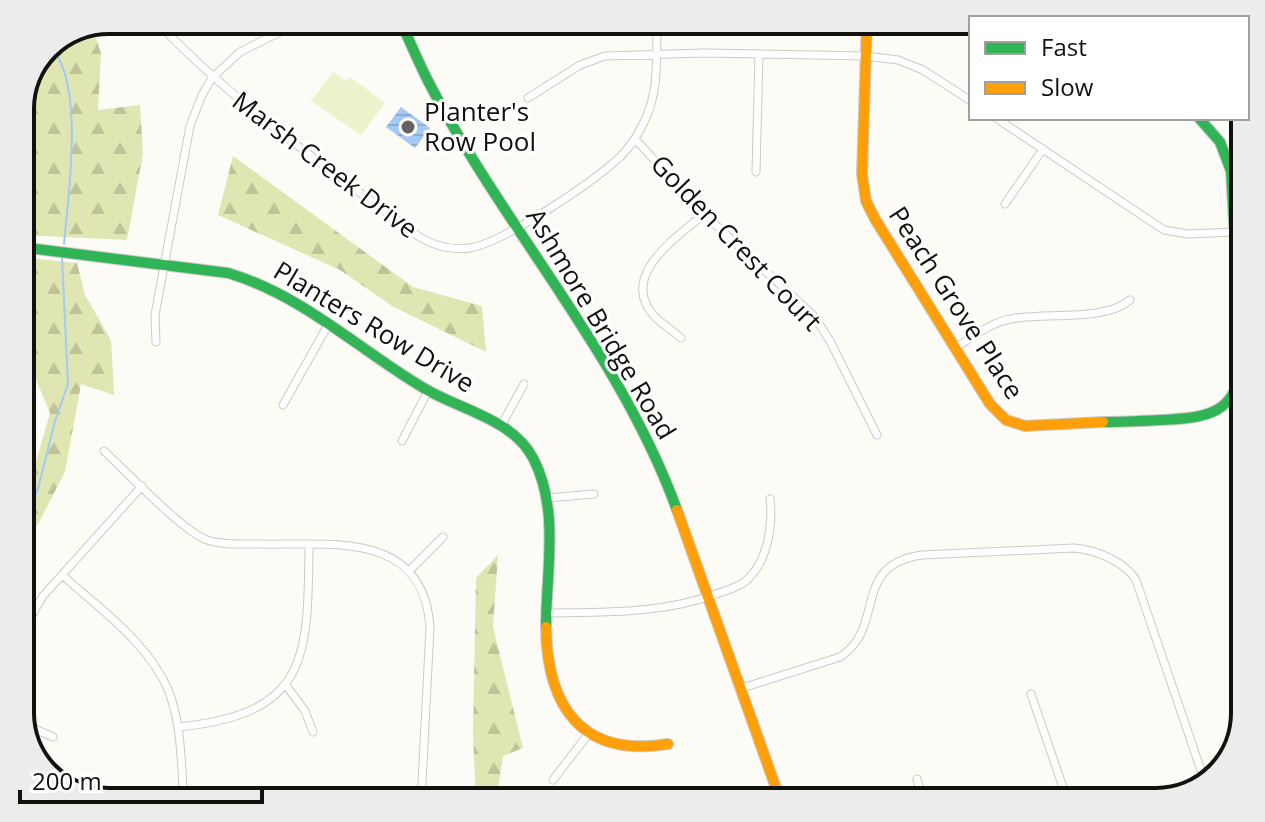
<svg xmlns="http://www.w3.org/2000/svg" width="1265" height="822" font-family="'Open Sans',sans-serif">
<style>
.forest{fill:url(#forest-firs)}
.park{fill:#eff3cd}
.water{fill:url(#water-rules)}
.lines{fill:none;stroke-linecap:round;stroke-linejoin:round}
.stream{stroke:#a3caf7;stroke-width:2}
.street-casing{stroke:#cacac6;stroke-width:9}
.fast-casing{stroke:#cacac6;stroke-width:12}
.slow-casing{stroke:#cacac6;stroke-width:12}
.street{stroke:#fffefe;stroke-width:7}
.fast{stroke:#30b455;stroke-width:10}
.slow{stroke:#ff9f0a;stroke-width:10}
.poi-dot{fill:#64635f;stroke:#fff;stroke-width:3}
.labels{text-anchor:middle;stroke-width:6;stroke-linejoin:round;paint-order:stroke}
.poi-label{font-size:26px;fill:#12110e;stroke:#fff;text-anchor:start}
.street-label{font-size:26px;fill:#12110e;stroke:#fff}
.rim{fill:none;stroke:#12110e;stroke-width:4}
</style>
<defs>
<pattern id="forest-firs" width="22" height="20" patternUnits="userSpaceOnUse" patternTransform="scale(2)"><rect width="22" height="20" fill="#e0e6b2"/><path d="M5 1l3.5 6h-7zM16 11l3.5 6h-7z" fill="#bfc498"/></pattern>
<pattern id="water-rules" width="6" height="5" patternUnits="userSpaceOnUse" patternTransform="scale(2)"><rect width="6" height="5" fill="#a3caf7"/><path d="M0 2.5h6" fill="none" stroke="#8bacd3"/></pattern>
</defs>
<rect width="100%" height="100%" fill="#fcfbf6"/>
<path class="forest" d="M 92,27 L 101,53 L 98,110 L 140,105 L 143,154 L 127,240 L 20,235 L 20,104 L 47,46 Z
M 233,156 L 413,287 L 482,306 L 486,352 L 392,306 L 340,270 L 218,215 Z
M 20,257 L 77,263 L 85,295 L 111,340 L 114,395 L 81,384 L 65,472 L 37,526 L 20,545 L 20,505 L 26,497 L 50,413 L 35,377 L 20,374 Z
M 498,555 L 493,627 L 523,748 L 503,756 L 496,802 L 476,802 L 473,734 L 476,578 Z"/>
<path class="park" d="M 333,72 L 346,81 L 350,77 L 385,103 L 361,135 L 311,101 Z"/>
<path class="water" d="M 401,107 L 430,128 L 415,148 L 386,127 Z"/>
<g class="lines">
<path class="stream" d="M 49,45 C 86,80 68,196 64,244
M 20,528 L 38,489 L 55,421 L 68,384 L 62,258"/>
<g class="street-casing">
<path id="street" d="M 155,20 C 233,103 327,167 418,236 C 434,246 450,251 470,248 C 505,242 593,182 620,157 C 630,147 638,135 644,122 C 660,90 656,54 657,20
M 528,98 L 580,65 L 605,56 L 704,53 L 865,56 L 898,60 L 923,70 L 971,101
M 996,118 L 1164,230 L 1188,234 L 1234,232
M 635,139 L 704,214 L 814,316 L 830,341 L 877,435
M 756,172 L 759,54
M 1005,204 L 1043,149
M 681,338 C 673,331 664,325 656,318 C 616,277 676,238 704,214
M 156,342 L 155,315 L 190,126 L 202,95 L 212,78 L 240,52 L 304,20
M 955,348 C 973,337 991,322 1011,319 C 1045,312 1105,322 1130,300
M 283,405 L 328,325
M 501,426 L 524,384
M 402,441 L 428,391
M 104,451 C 127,472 181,530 207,540 C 222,545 240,544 256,544 C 328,546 424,528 430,628 L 421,802
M 1239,484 L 1245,499
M 547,498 L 594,494
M 409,571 L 443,537
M 62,575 C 100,609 150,644 169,692 C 182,726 181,766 184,802
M 547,613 C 606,612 663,614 719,593 C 728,590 739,587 747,580 C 768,560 773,526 770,499
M 20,635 L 43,596 L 142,486
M 285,684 L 305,711 L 313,732
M 739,689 L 840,657 C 887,627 850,565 922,555 L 1074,548 C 1096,550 1124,561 1136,580 L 1206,785
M 1031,694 L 1068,802
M 23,724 L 53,737
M 178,727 C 308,714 308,659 309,546
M 917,779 L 923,802
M 553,780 L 589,733"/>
</g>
<g class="fast-casing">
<path id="fast" d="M 400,20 C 409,40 418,61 428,81 C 504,228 620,353 677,510
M 20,247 L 228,273 C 302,295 357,348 422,387 C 457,409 512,418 533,458 C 560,509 546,572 546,627
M 1103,422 C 1122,422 1142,421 1161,420 C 1205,418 1238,415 1242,361 L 1231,171 L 1220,142 L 1199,118"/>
</g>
<g class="slow-casing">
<path id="slow" d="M 867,20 L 862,174 L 866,201 L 875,219 L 990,404 L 1006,420 L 1025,426 L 1103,422
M 677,510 L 781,802
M 546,627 C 547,707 582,758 668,744"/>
</g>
<use href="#street" class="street"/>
<use href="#fast" class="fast"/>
<use href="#slow" class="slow"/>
</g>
<circle class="poi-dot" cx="408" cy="127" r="8"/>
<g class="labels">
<g class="poi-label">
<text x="424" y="121">Planter's<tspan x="424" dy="30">Row Pool</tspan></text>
</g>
<g class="street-label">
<text transform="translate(325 165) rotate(37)" y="9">Marsh Creek Drive</text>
<text transform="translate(736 243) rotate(46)" y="9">Golden Crest Court</text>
<text transform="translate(956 303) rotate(57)" y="9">Peach Grove Place</text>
<text transform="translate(601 324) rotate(59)" y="9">Ashmore Bridge Road</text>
<text transform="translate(374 327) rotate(31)" y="9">Planters Row Drive</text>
</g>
</g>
<path d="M0 0H1265V822H0ZM109 34H1156A75 75 0 0 1 1231 109V713A75 75 0 0 1 1156 788H109A75 75 0 0 1 34 713V109A75 75 0 0 1 109 34Z" fill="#ececec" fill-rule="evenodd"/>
<path class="rim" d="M109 34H1156A75 75 0 0 1 1231 109V713A75 75 0 0 1 1156 788H109A75 75 0 0 1 34 713V109A75 75 0 0 1 109 34Z"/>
<rect x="969" y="16" width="280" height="104" fill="#ffffff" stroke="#a0a09f" stroke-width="2"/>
<rect x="985" y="42" width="40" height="12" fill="#30b455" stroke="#a0a09f" stroke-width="2"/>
<text x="1041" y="56" font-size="24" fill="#12110e">Fast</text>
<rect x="985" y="82" width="40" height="12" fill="#ff9f0a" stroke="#a0a09f" stroke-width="2"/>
<text x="1041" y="96" font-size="24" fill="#12110e">Slow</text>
<path d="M20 790v12h242v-12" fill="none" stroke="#12110e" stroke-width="4"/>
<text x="32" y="790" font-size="24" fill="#12110e" stroke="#ffffff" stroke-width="6" paint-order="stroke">200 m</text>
</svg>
